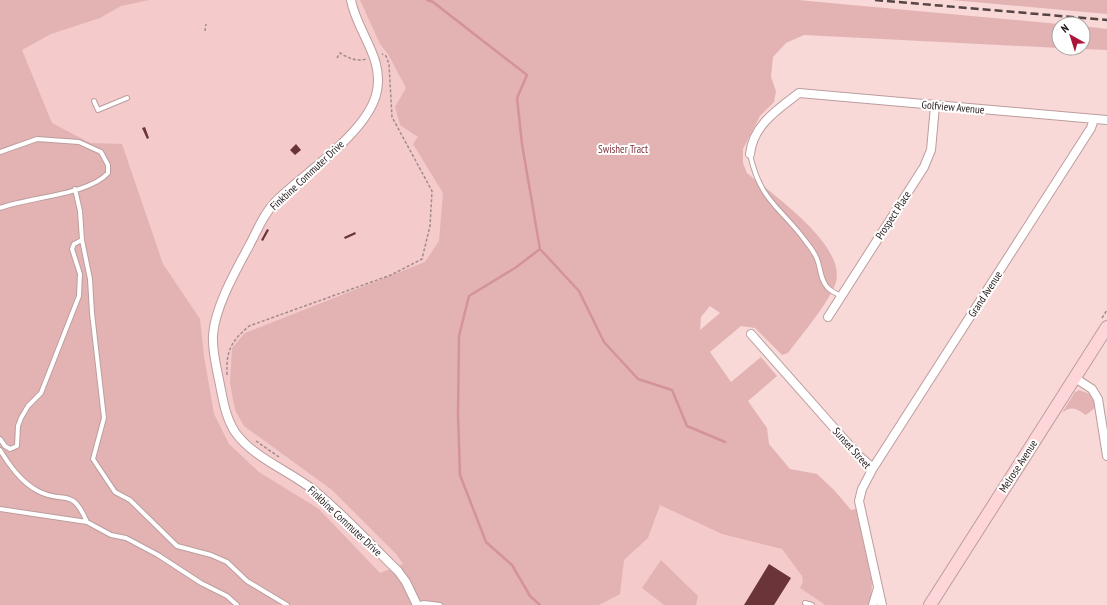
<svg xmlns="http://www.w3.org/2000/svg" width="1107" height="605" font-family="'PT Sans Narrow',sans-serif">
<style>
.built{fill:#f4cacb}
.green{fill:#e3b3b4;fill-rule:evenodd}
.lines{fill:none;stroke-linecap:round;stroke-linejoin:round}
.stream{stroke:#d49396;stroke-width:2.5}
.building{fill:#6b3438}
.lane-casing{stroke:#bc9d9e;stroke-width:6}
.street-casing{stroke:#bc9d9e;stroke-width:10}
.secondary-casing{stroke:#bc9d9e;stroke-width:14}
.path{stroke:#a38b8b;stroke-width:1.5;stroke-dasharray:3 2;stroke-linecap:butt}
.lane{stroke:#fff;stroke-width:4}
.street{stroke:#fff;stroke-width:8}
.secondary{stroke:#fed6d9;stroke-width:12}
.rail{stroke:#544444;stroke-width:2.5;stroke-dasharray:8 4;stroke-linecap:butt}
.labels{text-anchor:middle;stroke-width:4;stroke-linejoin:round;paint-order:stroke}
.street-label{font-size:11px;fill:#261a1a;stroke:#fff}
.park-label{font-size:11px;fill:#7f3139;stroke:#fff}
</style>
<rect width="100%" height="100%" fill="#f9d8d8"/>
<path class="built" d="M 0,0 L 624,0 L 463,131 L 785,533 L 812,597 L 825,605 L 0,605 Z"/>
<path class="green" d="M 0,0 L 149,0 L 121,6 L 100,18 L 51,34 L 22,50 L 52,123 L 90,143 L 122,144 L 163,264 L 200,319 L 204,356 L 214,414 L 229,444 L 259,472 L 319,509 L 380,573 L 403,564 L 396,554 L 332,490 L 244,426 L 235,410 L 230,383 L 232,348 L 245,333 L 425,262 L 439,241 L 443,193 L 413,144 L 418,137 L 400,125 L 395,107 L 406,88 L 388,54 L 380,44 L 360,0 L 798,0 L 1059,24 L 1059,48 L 804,35 L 786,43 L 773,57 L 771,77 L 776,91 L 774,102 L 760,116 L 743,149 L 743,163 L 747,173 C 772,194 846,245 836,282 C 831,300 800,337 788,353 L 782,355 L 755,328 L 741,326 L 710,352 L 731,382 L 761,357 L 777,376 L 748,401 L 767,428 L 769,444 L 790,469 L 817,474 L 835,491 L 851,510 L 856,509 L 872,582 L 871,605 L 825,605 L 800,588 L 803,582 L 802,576 L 782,549 L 722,534 L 660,505 L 648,538 L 624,560 L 620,594 L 599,605 L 0,605 ZM 710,306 L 720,313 L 700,330 L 701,317 Z
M 951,0 L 1107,0 L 1107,14 Z
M 1083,26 L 1107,29 L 1107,50 L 1060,48 L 1083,48 Z
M 1079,390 L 1090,394 L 1096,407 L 1086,415 C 1077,409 1071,405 1062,413 L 1075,392 Z
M 661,560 L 698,596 L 696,605 L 664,605 L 642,588 Z"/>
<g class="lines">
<path class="stream" d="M 427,0 L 433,2 L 527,75 L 517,98 L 522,144 L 540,249 L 515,268 L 469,296 L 459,336 L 458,415 L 460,475 L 486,542 L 512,565 L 530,596 L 540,605
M 540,249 L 579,291 L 604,342 L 638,379 L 672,390 L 687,426 L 725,442"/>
</g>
<path class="building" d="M 145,127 L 149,138 L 147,139 L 142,128 Z
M 296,144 L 301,150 L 295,155 L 290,150 Z
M 267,229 L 269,230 L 263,241 L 261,240 Z
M 355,232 L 356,234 L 345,239 L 344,237 Z
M 769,564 L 791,578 L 774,605 L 744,605 Z"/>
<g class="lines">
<g class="lane-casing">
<path id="lane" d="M 94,101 L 98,110 L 127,98
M 0,152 L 37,139 L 79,142 L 101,152 L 108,165 L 108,173 C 89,195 28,197 0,208
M 750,154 C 760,202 782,208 807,243 C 811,248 815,254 817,259 C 821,269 820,280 828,288 C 831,291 837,294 841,296
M 82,240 L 90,279 L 92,313 L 104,418 L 93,459 L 115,492 L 130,500 L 177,546 L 211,555 L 227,562 L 247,581 L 287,605
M 0,439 L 5,446 L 10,449 L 17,446 L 18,426 L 21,418 L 28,406 L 41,393 L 79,296 L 80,274 L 72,249 L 74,244 L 82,240 L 80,211 L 75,189
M 0,450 C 10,466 21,482 38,491 C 64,505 71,485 87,522
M 0,509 L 87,522 L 111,535 L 126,538 L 158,555 L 201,583 L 227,596 L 237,605
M 805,603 L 812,605
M 417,605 L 424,603 L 440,605"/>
</g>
<g class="street-casing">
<path id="street" d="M 351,0 C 357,33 386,59 376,95 C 365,134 306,172 277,200 C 264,213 257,231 249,246 C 236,270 215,307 213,335 C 212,352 217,369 220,385 C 223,401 226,418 235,432 C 253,458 292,472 316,492 C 345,516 371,545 398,571 L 406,582 L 417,605
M 750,154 C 753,125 778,109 799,93 L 1107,120
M 828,317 L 924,167 L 931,150 L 935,106
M 751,334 L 858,455 L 873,468
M 1075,378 L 1092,389 L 1098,399 L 1107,456
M 873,605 L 878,588
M 882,605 L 859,501 L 862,489 L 873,468 L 1091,128 L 1094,119"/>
</g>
<g class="secondary-casing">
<path id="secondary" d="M 930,605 L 1107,327"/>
</g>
<path class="path" d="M 205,31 L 206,24
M 337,58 L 340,53 C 348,58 357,62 366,59
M 1102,318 L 1107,310
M 227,375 C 226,350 231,342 249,326 L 391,275 L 422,259 L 430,226 L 432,191 L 392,117 L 389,64 L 386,56 L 382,54
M 256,441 L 279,457"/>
<use href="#lane" class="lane"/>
<use href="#street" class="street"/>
<use href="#secondary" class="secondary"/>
<path class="rail" d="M 875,0 L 1107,20"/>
</g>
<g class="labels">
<g class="street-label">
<text transform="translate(953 107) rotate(5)" y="4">Golfview Avenue</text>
<text transform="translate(307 175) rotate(-43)" y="4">Finkbine Commuter Drive</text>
<text transform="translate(893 215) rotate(-57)" y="4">Prospect Place</text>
<text transform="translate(985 294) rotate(-57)" y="4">Grand Avenue</text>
<text transform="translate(852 448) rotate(48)" y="4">Sunset Street</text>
<text transform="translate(1018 466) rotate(-57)" y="4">Melrose Avenue</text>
<text transform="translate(345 521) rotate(43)" y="4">Finkbine Commuter Drive</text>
</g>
<g class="park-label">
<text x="623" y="153">Swisher Tract</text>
</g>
</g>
<g transform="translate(1071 36) rotate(321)"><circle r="19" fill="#ffffff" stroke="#a8a3a3"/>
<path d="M0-3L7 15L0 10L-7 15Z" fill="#ab1538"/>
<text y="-6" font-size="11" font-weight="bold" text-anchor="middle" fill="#261a1a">N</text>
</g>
</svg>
